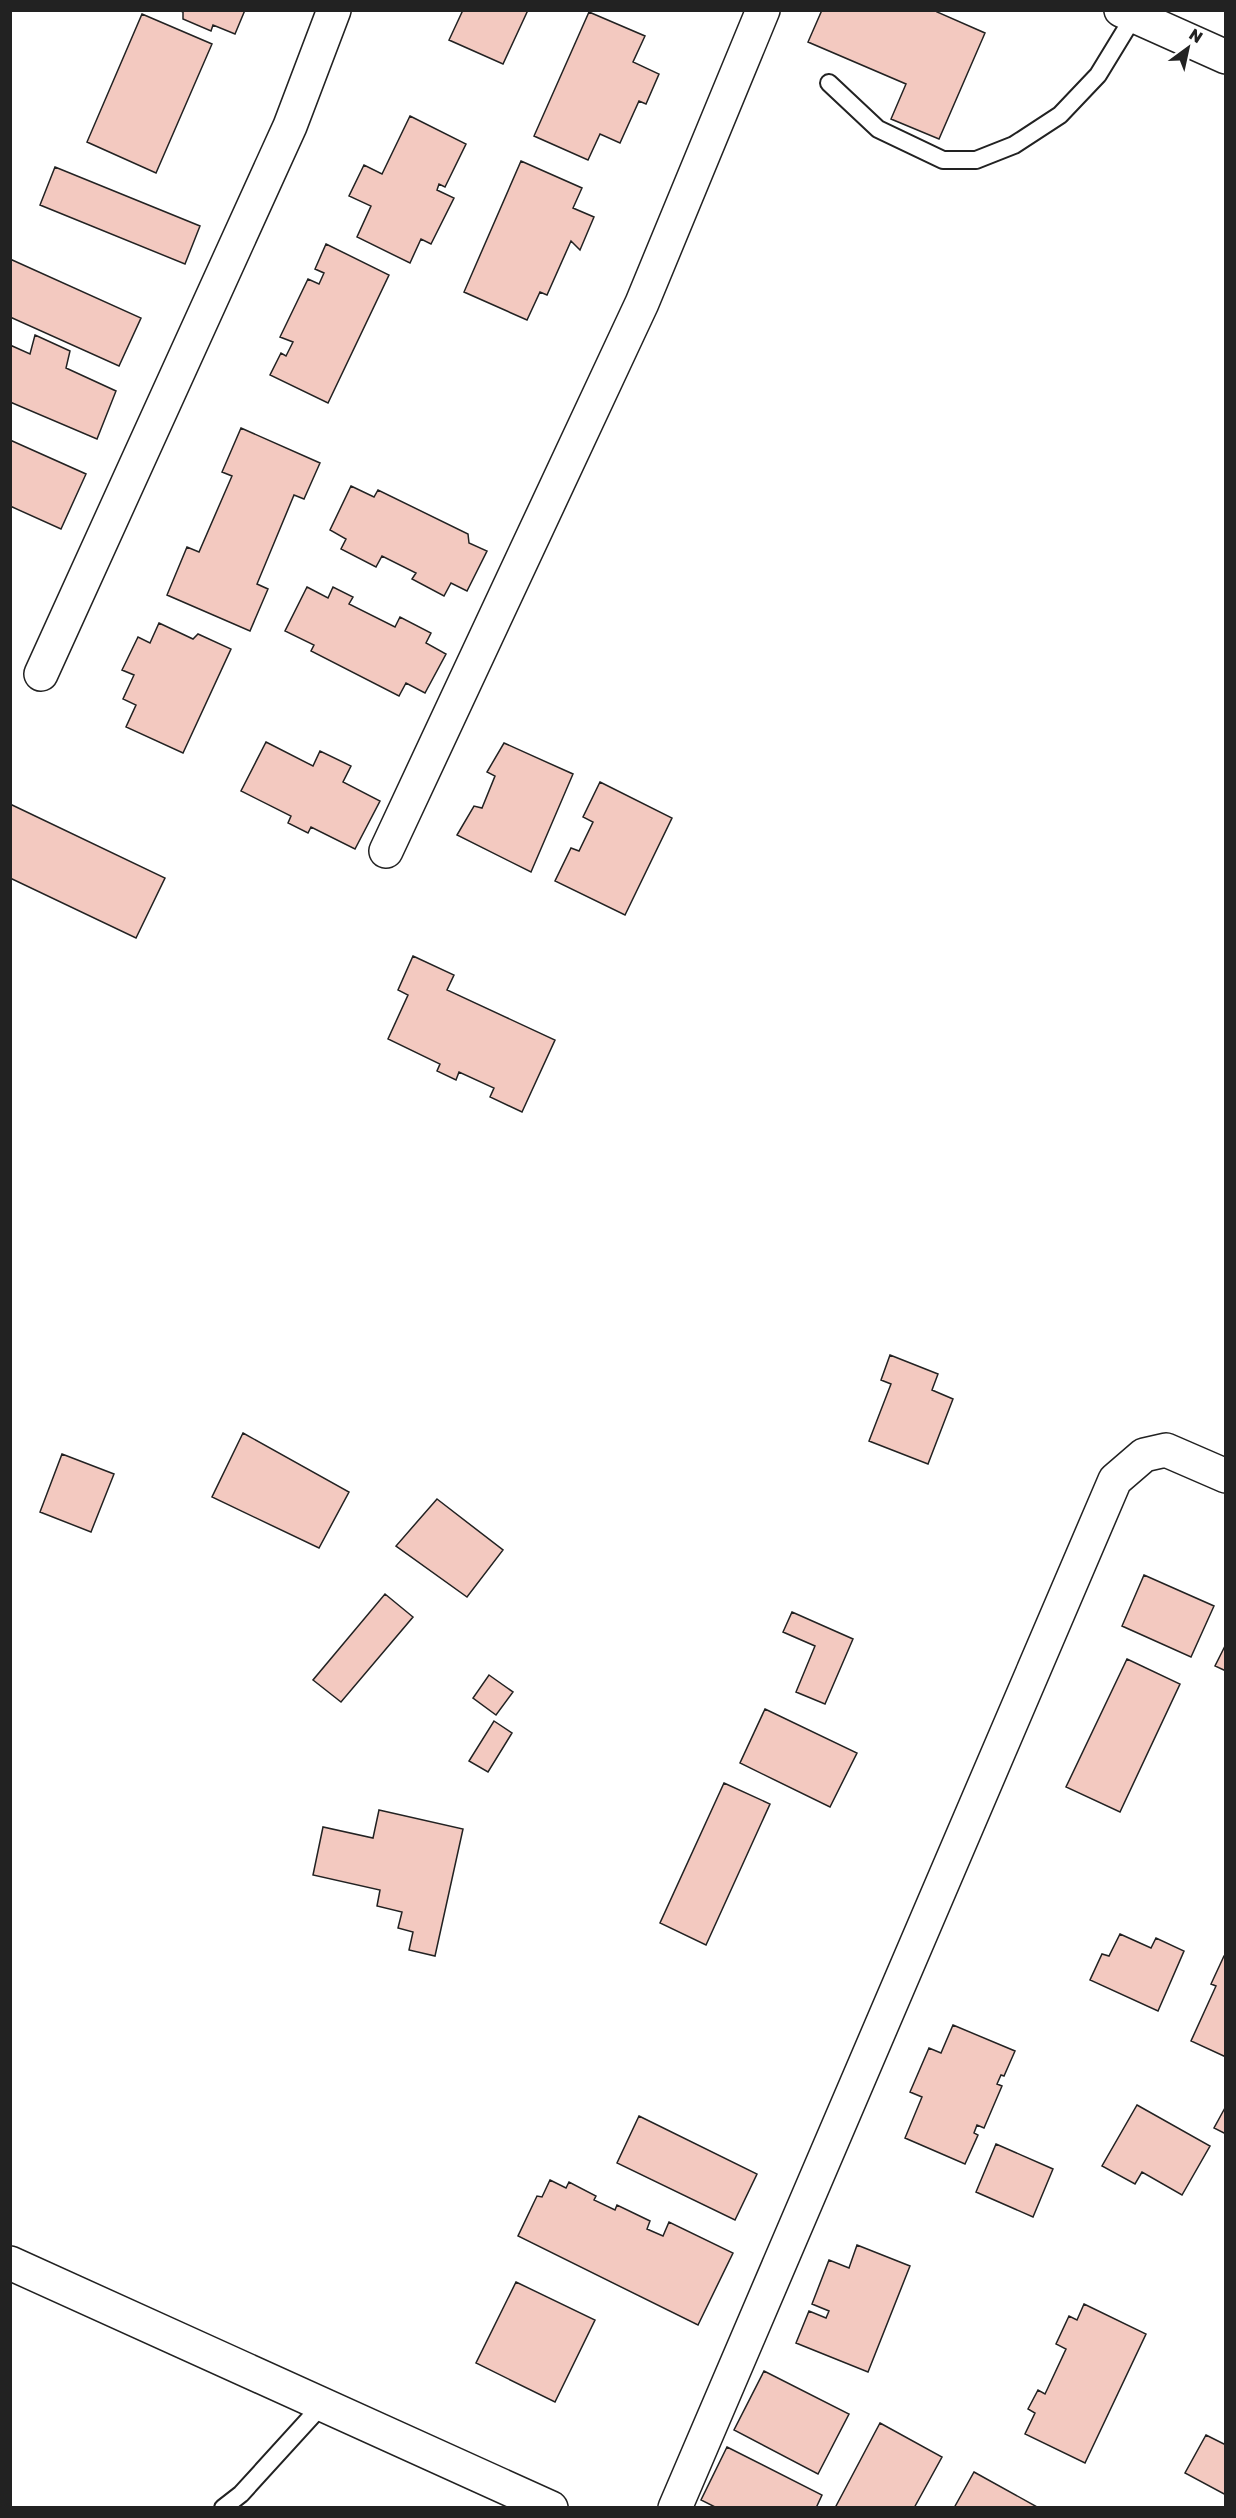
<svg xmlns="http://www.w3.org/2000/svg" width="1236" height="2518" font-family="'Golos Text',sans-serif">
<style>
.building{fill:#f3c9c0;stroke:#222;stroke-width:1.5}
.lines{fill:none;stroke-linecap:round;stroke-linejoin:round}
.service-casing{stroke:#222;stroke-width:20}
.minor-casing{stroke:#222;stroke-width:36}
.service{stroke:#fff;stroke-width:16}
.minor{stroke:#fff;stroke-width:33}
</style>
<rect width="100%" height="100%" fill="#fff"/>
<path class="building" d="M 179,10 L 245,10 L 235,34 L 213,25 L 211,31 L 183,19 L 183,12 Z
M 463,10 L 528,10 L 503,64 L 449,40 Z
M 822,10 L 938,10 L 937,12 L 985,33 L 939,139 L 891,119 L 906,84 L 808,42 Z
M 589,12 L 645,36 L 633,62 L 659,74 L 646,104 L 639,101 L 620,143 L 600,134 L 588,160 L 534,136 Z
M 142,14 L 212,44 L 156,173 L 87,142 Z
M 410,116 L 466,144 L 445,187 L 439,184 L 437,190 L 454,198 L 431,244 L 421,239 L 410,263 L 357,237 L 371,206 L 349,196 L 364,165 L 382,174 Z
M 521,161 L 582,188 L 573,208 L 594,217 L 580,250 L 571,241 L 547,295 L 540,292 L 527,320 L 464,292 Z
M 55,167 L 200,226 L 185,264 L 40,205 Z
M 326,244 L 389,275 L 328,403 L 270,375 L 281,353 L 286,356 L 293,342 L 280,337 L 308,279 L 319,284 L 324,273 L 315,269 Z
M 10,259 L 141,318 L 119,366 L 10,317 Z
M 35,335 L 70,351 L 66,368 L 116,391 L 97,439 L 10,402 L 10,345 L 30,354 Z
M 241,428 L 320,463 L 304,499 L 294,495 L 257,584 L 268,589 L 250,631 L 167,595 L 187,547 L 199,552 L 232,476 L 222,472 Z
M 10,440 L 86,474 L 61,529 L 10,506 Z
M 351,486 L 374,497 L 378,490 L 468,534 L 469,543 L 487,551 L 467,591 L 451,583 L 444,596 L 412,579 L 416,573 L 382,556 L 376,567 L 341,549 L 346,539 L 330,530 Z
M 307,587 L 328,598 L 333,587 L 353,597 L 349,604 L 395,627 L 400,617 L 431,633 L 426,643 L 446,654 L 425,693 L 406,683 L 399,696 L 311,651 L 314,645 L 285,631 Z
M 159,623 L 193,639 L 198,634 L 231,649 L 183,753 L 126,727 L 136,705 L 123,699 L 134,675 L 122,670 L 138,637 L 150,643 Z
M 266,742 L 313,766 L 320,751 L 351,766 L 343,782 L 380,801 L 355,849 L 311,827 L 308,833 L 288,823 L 291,816 L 241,791 Z
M 504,743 L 573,774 L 531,872 L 457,835 L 474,806 L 482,808 L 495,776 L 487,772 Z
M 600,782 L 672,818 L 625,915 L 555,881 L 571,848 L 579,851 L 593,822 L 583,817 Z
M 10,804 L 165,878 L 136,938 L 10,878 Z
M 413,956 L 454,975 L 447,990 L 555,1040 L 522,1112 L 490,1097 L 494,1088 L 459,1072 L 456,1080 L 437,1071 L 440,1064 L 388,1039 L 408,995 L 398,990 Z
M 890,1355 L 938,1374 L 932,1390 L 953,1399 L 928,1464 L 869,1441 L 891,1384 L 881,1380 Z
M 243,1433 L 349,1492 L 319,1548 L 212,1497 Z
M 62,1454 L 114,1474 L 91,1532 L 40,1512 Z
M 437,1499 L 503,1550 L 467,1597 L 396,1546 Z
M 1144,1575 L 1214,1606 L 1191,1657 L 1122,1626 Z
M 385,1594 L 413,1617 L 341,1702 L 313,1680 Z
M 792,1612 L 853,1639 L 825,1704 L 796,1692 L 815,1646 L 783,1632 Z
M 1226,1644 L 1226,1671 L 1215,1666 Z
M 1127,1659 L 1180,1684 L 1120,1812 L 1066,1787 Z
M 489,1675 L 513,1692 L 496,1715 L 473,1698 Z
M 765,1709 L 857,1753 L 830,1807 L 740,1763 Z
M 494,1721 L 512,1733 L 488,1772 L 469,1761 Z
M 724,1783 L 770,1804 L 706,1945 L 660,1923 Z
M 379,1810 L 463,1829 L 435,1956 L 409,1950 L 413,1932 L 398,1928 L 402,1912 L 377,1906 L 380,1890 L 313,1875 L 323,1827 L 373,1838 Z
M 1120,1934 L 1151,1948 L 1156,1938 L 1184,1951 L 1158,2011 L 1090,1980 L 1102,1954 L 1109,1956 Z
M 1224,1956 L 1226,1956 L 1226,2057 L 1191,2041 L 1216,1986 L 1211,1984 Z
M 953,2025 L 1015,2051 L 1004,2076 L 1001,2075 L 997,2084 L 1002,2086 L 984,2128 L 977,2125 L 974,2133 L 978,2135 L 965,2164 L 905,2138 L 922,2097 L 910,2092 L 929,2048 L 941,2053 Z
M 1137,2105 L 1210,2146 L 1182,2195 L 1142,2172 L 1135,2184 L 1102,2166 Z
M 1226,2106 L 1226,2134 L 1214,2128 Z
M 639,2116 L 757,2174 L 735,2220 L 617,2163 Z
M 996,2144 L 1053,2169 L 1033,2217 L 976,2192 Z
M 550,2180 L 566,2188 L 569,2182 L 596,2196 L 594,2200 L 615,2210 L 617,2205 L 650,2221 L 647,2229 L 663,2236 L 669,2222 L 733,2253 L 698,2325 L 518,2236 L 537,2196 L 542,2197 Z
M 857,2245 L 910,2266 L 868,2372 L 796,2343 L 809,2311 L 826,2318 L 829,2311 L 812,2304 L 829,2260 L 849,2268 Z
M 516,2282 L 595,2320 L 555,2402 L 476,2363 Z
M 1084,2304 L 1146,2334 L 1085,2463 L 1025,2434 L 1035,2413 L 1028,2409 L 1038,2390 L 1045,2394 L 1066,2349 L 1056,2344 L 1069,2316 L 1077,2320 Z
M 764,2371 L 849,2414 L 818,2474 L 734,2430 Z
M 880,2423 L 942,2457 L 914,2508 L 835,2508 Z
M 1206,2435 L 1226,2445 L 1226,2495 L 1185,2473 Z
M 727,2447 L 822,2495 L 816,2508 L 717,2508 L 701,2500 Z
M 974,2472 L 1039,2508 L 954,2508 Z"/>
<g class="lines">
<g class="service-casing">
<path id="service" d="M 829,83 L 878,129 L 943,160 L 976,160 L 1014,145 L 1060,115 L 1098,75 L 1134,16
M 223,2508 L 241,2494 L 322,2405"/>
</g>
<g class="minor-casing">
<path id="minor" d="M 1121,10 L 1226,57
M 41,674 L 290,126 L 334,10
M 386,851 L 642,303 L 763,10
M 10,2263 L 551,2508
M 675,2508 L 1115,1480 L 1144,1455 L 1166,1450 L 1226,1476"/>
</g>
<use href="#service" class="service"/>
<use href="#minor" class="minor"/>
</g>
<rect width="1236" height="2518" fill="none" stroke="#222222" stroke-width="24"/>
<g transform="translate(1188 48) rotate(33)" stroke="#ffffff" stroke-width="4.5" paint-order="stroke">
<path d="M0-4.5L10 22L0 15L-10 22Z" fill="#222222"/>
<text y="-9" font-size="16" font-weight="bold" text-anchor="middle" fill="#222222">N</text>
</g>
</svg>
